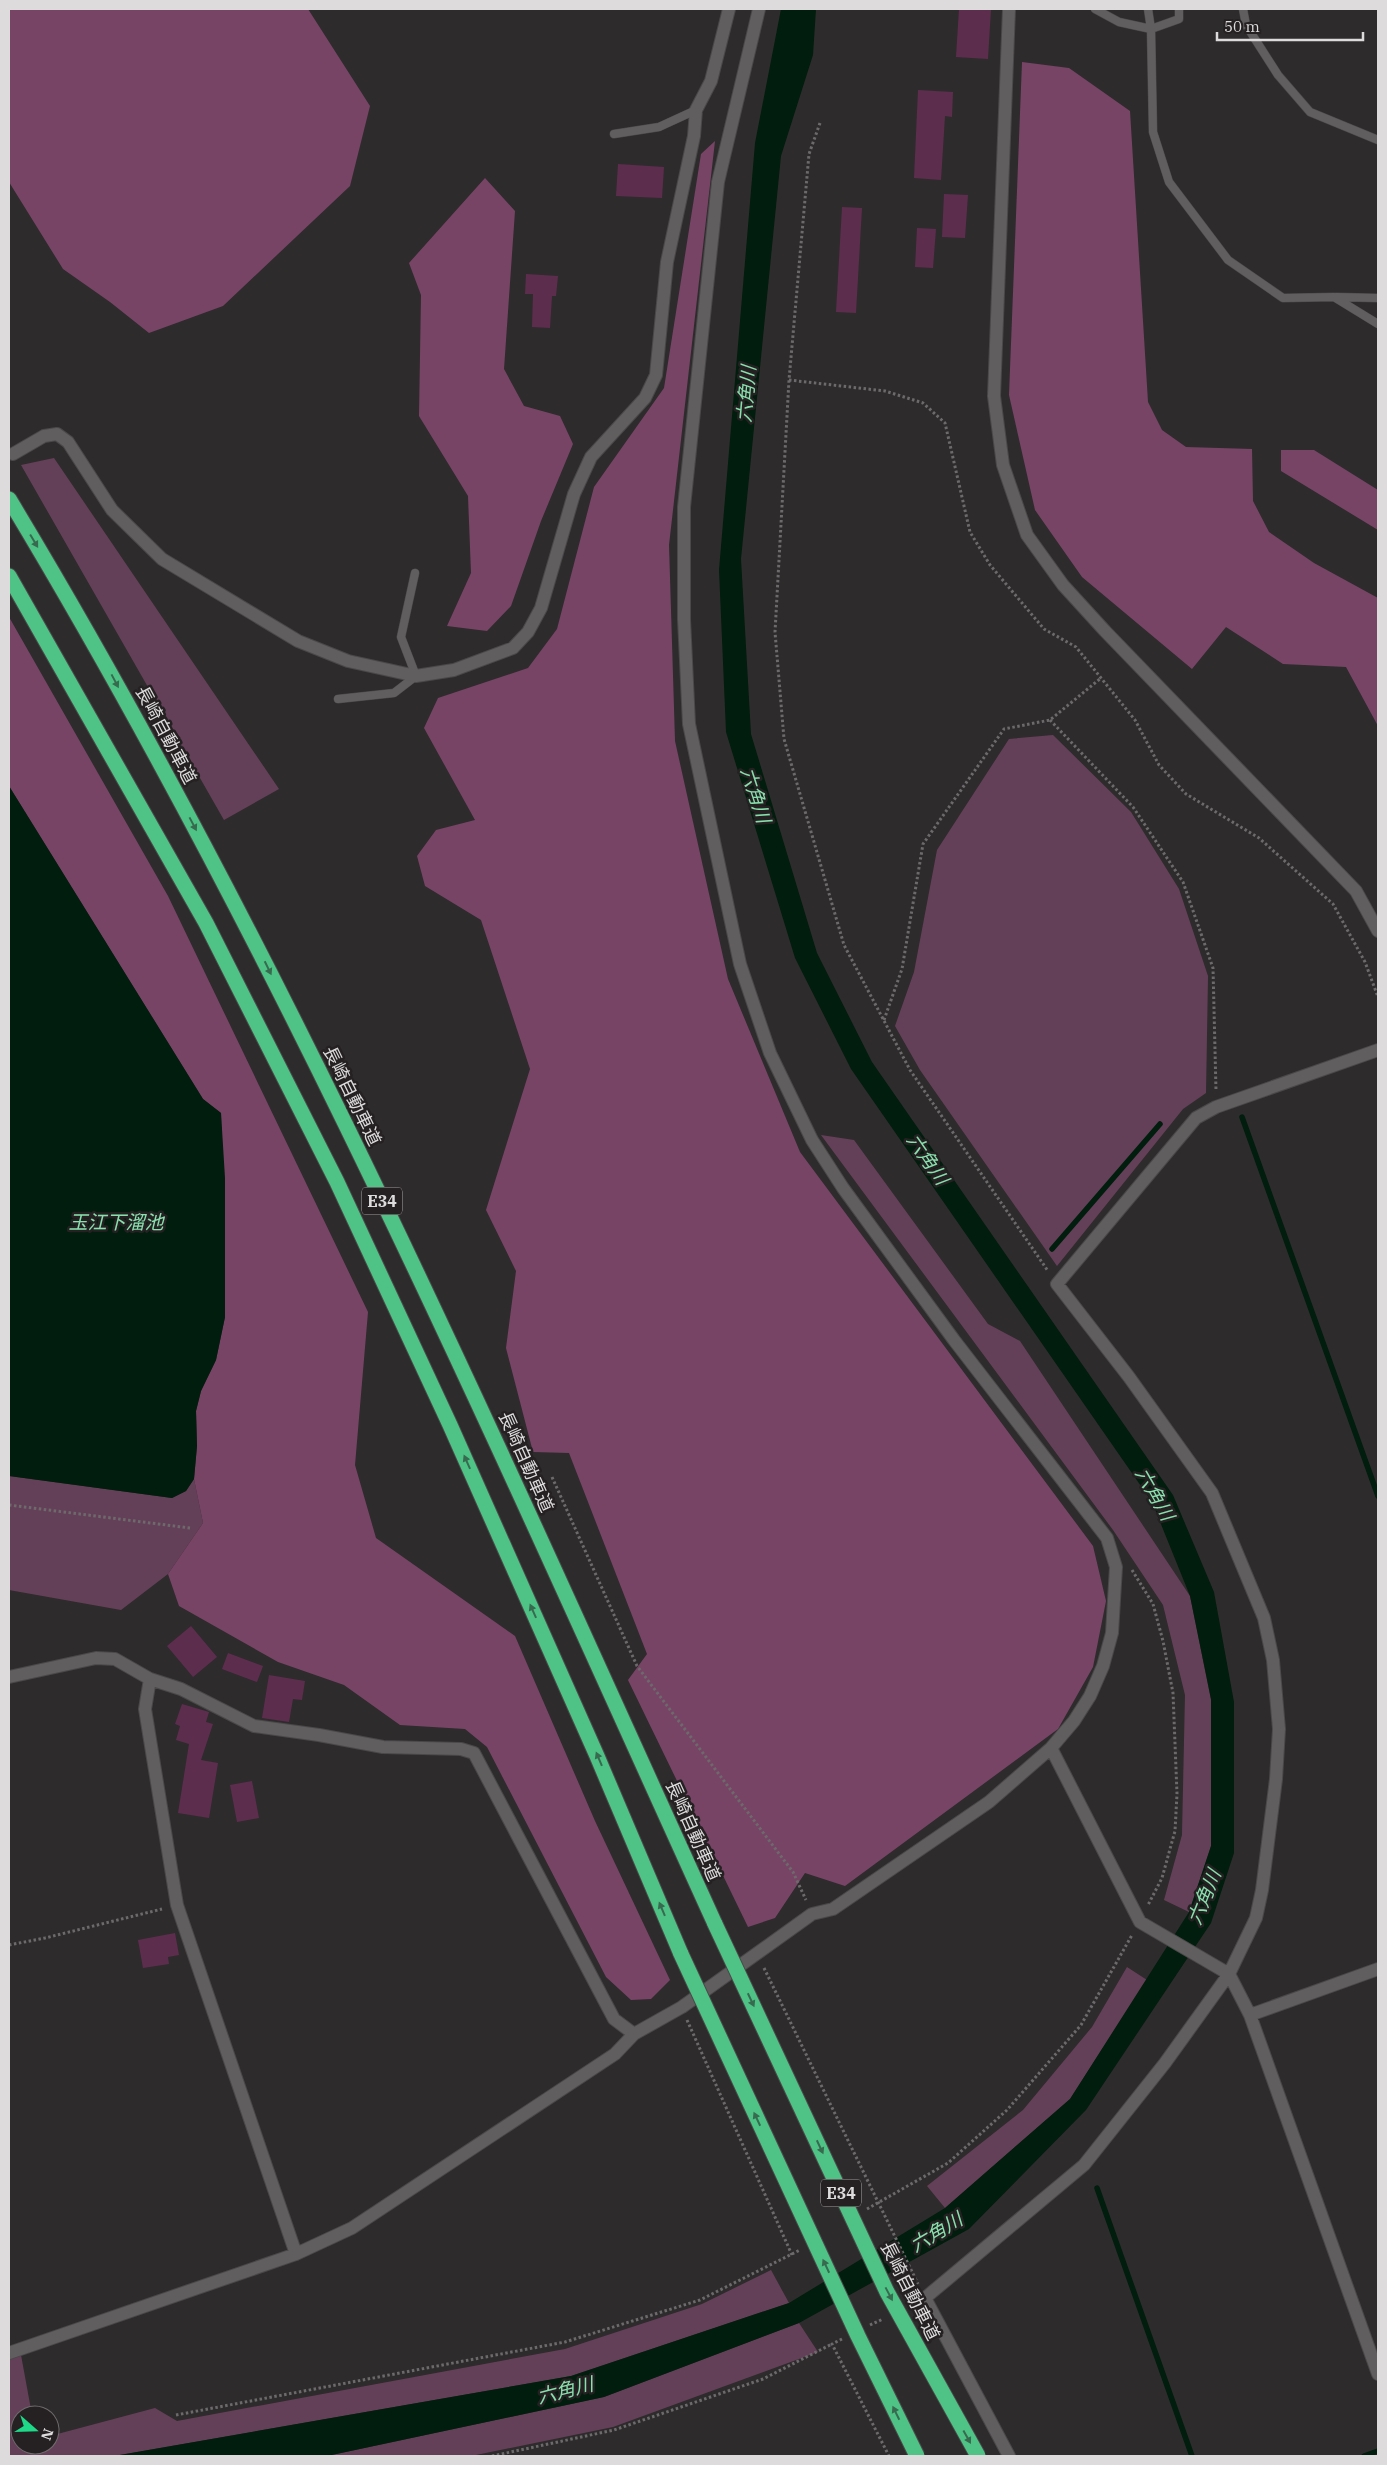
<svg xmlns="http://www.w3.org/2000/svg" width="1387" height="2465" font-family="'IBM Plex Serif','Noto Sans JP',serif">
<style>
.green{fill:#644058}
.forest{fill:#746}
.water{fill:#001d0d}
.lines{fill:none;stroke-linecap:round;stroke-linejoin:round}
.stream{stroke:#001d0d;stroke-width:5.5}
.building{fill:#5d2d4e}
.service-casing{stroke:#4a4849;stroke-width:9}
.minor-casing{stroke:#4a4849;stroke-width:14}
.tertiary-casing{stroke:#4a4849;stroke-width:14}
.motorway-casing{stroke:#4a4849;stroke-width:17}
.path{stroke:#6d6a6c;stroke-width:3;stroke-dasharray:2.5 2.5;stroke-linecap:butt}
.service{stroke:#615e60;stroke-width:8}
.minor{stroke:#615e60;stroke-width:12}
.tertiary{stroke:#615e60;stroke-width:12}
.motorway{stroke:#4ec385;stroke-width:15}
.motorway-bridge-casing{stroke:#4a4849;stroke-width:17;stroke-linecap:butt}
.motorway-bridge{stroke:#4ec385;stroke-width:15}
.oneway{fill:#376a4f}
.labels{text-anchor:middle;stroke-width:5;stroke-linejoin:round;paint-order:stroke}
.shield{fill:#252123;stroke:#a6a3a4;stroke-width:1}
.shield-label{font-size:16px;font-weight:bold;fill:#dddbdc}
.street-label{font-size:18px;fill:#dddbdc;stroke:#252123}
.water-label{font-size:19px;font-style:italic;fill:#88e1ad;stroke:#252123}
</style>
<rect width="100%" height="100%" fill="#2e2b2d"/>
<path class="green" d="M 54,458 L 279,789 L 224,820 L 21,465 Z
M 1053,735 L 1131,812 L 1179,889 L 1208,976 L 1206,1093 L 1183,1109 L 1057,1266 L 920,1070 L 895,1026 L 914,972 L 937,850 L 1009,739 Z
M 821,1135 L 854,1140 L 988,1324 L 1020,1341 L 1190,1596 L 1211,1700 L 1211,1846 L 1189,1912 L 1164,1900 L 1182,1835 L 1185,1695 L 1163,1605 L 1113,1530 Z
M 9,1476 L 172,1498 L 186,1491 L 194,1479 L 203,1523 L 168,1574 L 121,1610 L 9,1590 Z
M 1127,1967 L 1147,1980 L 1070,2099 L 945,2208 L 927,2186 L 1023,2110 L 1092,2027 Z
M 771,2270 L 789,2303 L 571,2376 L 114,2456 L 9,2456 L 9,2359 L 21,2355 L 32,2415 L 20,2415 L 20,2445 L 50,2445 L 50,2436 L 155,2408 L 177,2421 L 565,2349 L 702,2304 Z
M 799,2323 L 818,2352 L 613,2427 L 471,2456 L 327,2456 L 604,2397 Z"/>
<path class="forest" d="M 9,9 L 308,9 L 370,106 L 350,186 L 223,306 L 149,333 L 110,302 L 63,269 L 9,182 Z
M 1022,62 L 1069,68 L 1130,111 L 1148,402 L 1162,430 L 1186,447 L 1252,449 L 1253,501 L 1269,532 L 1314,563 L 1378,598 L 1378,726 L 1346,667 L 1283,664 L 1226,627 L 1192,669 L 1082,577 L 1035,510 L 1009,395 Z
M 715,141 L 669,545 L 675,741 L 728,979 L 800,1152 L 1093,1546 L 1106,1601 L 1093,1667 L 1058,1729 L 845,1886 L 805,1873 L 775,1918 L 748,1927 L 628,1680 L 647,1654 L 569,1453 L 533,1452 L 506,1348 L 516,1271 L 486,1210 L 530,1069 L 481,920 L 425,886 L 417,856 L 436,830 L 475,820 L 424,728 L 438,698 L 528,668 L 557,629 L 594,487 L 664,388 L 701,154 Z
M 485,178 L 515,211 L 504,369 L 524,406 L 560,416 L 573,444 L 541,521 L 511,606 L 487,631 L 447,626 L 471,573 L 468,496 L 419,416 L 421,295 L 409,263 Z
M 1281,450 L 1314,450 L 1378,490 L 1378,530 L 1281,471 Z
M 9,617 L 168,896 L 368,1312 L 355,1465 L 376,1538 L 515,1636 L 595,1821 L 670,1980 L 651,1999 L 631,2000 L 606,1977 L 487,1747 L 465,1729 L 400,1725 L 344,1685 L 278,1662 L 179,1606 L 168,1574 L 203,1523 L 194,1479 L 197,1446 L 196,1411 L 201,1391 L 216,1360 L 225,1317 L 221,1113 L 203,1099 L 9,786 Z"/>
<path class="water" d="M 781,9 L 816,9 L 813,55 L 781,156 L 741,559 L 751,734 L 817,953 L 872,1062 L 1173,1495 L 1214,1592 L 1234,1702 L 1234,1853 L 1211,1923 L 1086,2110 L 969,2229 L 799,2323 L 604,2397 L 327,2456 L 114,2456 L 571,2376 L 789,2303 L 945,2208 L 1070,2099 L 1189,1912 L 1211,1846 L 1211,1699 L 1190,1596 L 1152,1502 L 851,1069 L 795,958 L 726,732 L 719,570 L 755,143 Z
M 9,786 L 203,1099 L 221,1113 L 225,1178 L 225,1317 L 216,1360 L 201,1391 L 196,1411 L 197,1446 L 194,1479 L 186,1491 L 172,1498 L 9,1476 Z"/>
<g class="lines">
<path class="stream" d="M 1242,1117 L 1378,1496
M 1052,1249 L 1160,1124
M 1097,2188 L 1192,2456
M 1364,2456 L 1378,2451"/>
</g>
<path class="building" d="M 959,9 L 991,9 L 988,59 L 956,57 Z
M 918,90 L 953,92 L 952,117 L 945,116 L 941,180 L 914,178 Z
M 618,164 L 664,167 L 662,198 L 616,196 Z
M 944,194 L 968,195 L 965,238 L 942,237 Z
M 842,207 L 862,208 L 856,313 L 836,312 Z
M 917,228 L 936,229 L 933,268 L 915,267 Z
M 526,274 L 558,276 L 556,296 L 552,296 L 550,328 L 532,327 L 533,294 L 525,294 Z
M 191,1626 L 217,1657 L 193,1677 L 167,1646 Z
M 228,1653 L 263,1666 L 257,1682 L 222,1669 Z
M 269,1675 L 305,1681 L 302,1700 L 293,1699 L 289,1722 L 262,1718 Z
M 182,1704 L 209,1712 L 206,1722 L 213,1724 L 201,1760 L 218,1763 L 209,1818 L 178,1813 L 189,1744 L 176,1740 L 180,1726 L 175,1724 Z
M 252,1781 L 259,1818 L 237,1822 L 230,1785 Z
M 175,1933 L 179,1955 L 168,1957 L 169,1964 L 143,1968 L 138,1940 Z"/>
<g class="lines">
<g class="service-casing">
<path id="service" d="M 1095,9 L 1119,22 L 1151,29 L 1179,19 L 1179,9
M 1148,9 L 1151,29 L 1153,132 L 1169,182 L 1228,260 L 1283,298 L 1334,297 L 1378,324
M 1243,9 L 1246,25 L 1278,75 L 1310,112 L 1378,140
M 614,134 L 659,127 L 696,110
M 1336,297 L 1378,298
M 338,699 L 394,693 L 416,676 L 401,637 L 415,573"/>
</g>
<g class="minor-casing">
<path id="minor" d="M 13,454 L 44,436 L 57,434 L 68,442 L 112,510 L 162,559 L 298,641 L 348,661 L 416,676 L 454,670 L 513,648 L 528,632 L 541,608 L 574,494 L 591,457 L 645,398 L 656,375 L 667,262 L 694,136 L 696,110 L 711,81 L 729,9
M 9,1677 L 96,1658 L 115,1659 L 150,1679 L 181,1689 L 254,1726 L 319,1735 L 383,1747 L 461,1749 L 474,1753 L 614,2019 L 634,2034
M 150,1679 L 145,1709 L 177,1905 L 296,2254
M 1051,1748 L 1140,1922 L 1229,1974 L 1250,2015 L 1378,2374
M 1250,2015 L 1378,1969
M 9,2353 L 296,2254 L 352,2228 L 615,2054 L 634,2034 L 682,2007 L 812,1914 L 833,1909 L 989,1802 L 1051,1748 L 1074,1721 L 1090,1696 L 1103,1666 L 1112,1633 L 1116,1567 L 1107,1538 L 954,1340 L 843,1188 L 812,1140 L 770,1053 L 740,964 L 689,724 L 684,619 L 684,507 L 718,182 L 759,9
M 1009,2456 L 925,2298 L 1084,2165 L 1165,2063 L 1229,1974 L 1256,1918 L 1262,1890 L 1276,1779 L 1279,1729 L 1273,1660 L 1264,1618 L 1212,1493 L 1129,1377 L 1057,1284 L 1196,1118 L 1216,1107 L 1378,1050"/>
</g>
<g class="tertiary-casing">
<path id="tertiary" d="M 1009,9 L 994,396 L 1003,465 L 1027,535 L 1063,585 L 1105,631 L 1356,891 L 1378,931"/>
</g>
<g class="motorway-casing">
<path id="motorway" d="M 9,499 C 283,953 496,1442 715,1924
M 9,576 L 206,923 L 337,1182 L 450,1425 L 597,1756 L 681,1954"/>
</g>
<path class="path" d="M 820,123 L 809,154 L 789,380 L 775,632 L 784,739 L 844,945 L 910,1070 L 1048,1271
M 789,380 L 885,391 L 923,403 L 945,423 L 970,532 L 990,565 L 1044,629 L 1076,647 L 1135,720 L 1159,765 L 1186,794 L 1259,838 L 1333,904 L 1365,962 L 1378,997
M 1050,720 L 1133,807 L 1183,882 L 1213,968 L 1216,1091
M 884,1020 L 902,969 L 923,844 L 1004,729 L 1050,720 L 1101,678
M 552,1477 L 637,1666 L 793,1872 L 806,1900
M 9,1505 L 190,1528
M 1132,1570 L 1153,1604 L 1163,1641 L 1173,1693 L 1177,1794 L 1175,1831 L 1162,1878 L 1148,1905
M 9,1945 L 45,1938 L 162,1909
M 764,1968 L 918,2284
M 687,2020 L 792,2255
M 867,2209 L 948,2163 L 1007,2110 L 1081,2025 L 1132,1935
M 870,2325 L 883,2319
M 842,2339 L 832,2344 L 889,2456
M 176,2415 L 565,2342 L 700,2300 L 800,2250
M 492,2456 L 614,2430 L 763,2379 L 832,2344"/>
<use href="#service" class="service"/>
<use href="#minor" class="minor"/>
<use href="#tertiary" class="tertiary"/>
<use href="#motorway" class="motorway"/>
<g class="motorway-bridge-casing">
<path id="motorway-bridge" d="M 715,1924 L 887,2292 L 978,2456
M 681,1954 L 858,2336 L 917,2456"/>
</g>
<use href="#motorway-bridge" class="motorway-bridge"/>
</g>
<defs><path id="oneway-solid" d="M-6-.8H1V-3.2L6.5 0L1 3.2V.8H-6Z" transform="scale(1.25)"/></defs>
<g class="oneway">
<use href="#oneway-solid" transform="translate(34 541) rotate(59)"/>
<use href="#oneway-solid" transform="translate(115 681) rotate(62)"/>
<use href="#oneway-solid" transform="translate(193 824) rotate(62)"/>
<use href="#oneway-solid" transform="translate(268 968) rotate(64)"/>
<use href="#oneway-solid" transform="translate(467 1462) rotate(-114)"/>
<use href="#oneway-solid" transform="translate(533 1611) rotate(-114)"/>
<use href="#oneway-solid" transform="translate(599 1759) rotate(-113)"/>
<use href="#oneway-solid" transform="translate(662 1909) rotate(-113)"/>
<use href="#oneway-solid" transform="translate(751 2000) rotate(65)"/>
<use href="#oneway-solid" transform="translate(757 2119) rotate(-115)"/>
<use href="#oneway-solid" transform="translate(820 2147) rotate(65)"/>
<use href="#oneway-solid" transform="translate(826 2266) rotate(-115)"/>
<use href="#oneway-solid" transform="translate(889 2294) rotate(62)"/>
<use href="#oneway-solid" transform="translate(896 2413) rotate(-116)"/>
<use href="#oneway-solid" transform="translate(967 2437) rotate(61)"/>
</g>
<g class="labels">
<g class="shield">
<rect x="362" y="1187.5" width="40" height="27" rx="4"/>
<rect x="821" y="2179.5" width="40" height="27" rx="4"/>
</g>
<g class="shield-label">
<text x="382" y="1207">E34</text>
<text x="841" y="2199">E34</text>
</g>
<g class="street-label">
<text transform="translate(166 735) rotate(62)" y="6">長崎自動車道</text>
<text transform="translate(352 1096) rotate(64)" y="6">長崎自動車道</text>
<text transform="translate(526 1462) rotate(66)" y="6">長崎自動車道</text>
<text transform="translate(693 1831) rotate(66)" y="6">長崎自動車道</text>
<text transform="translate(910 2291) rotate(63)" y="6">長崎自動車道</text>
</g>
<g class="water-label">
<text transform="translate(746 394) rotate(-85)" y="7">六角川</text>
<text transform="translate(756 795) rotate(72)" y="7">六角川</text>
<text transform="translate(928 1159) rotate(55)" y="7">六角川</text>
<text x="116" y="1229">玉江下溜池</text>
<text transform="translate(1155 1494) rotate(60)" y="7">六角川</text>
<text transform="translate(1204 1897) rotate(-68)" y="7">六角川</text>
<text transform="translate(936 2232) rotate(-31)" y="7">六角川</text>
<text transform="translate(565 2390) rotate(-14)" y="7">六角川</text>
</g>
</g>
<rect width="1387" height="2465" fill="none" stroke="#dddbdc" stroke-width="20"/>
<g transform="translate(35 2430) rotate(110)"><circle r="24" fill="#252123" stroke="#6f6b6d"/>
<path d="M0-4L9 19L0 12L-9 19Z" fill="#1dd988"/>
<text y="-8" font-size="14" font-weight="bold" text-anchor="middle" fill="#dddbdc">N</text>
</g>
<path d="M1217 32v8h146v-8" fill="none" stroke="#dddbdc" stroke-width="2.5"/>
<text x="1224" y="32" font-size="15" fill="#dddbdc" stroke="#252123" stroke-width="4" paint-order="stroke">50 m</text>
</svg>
